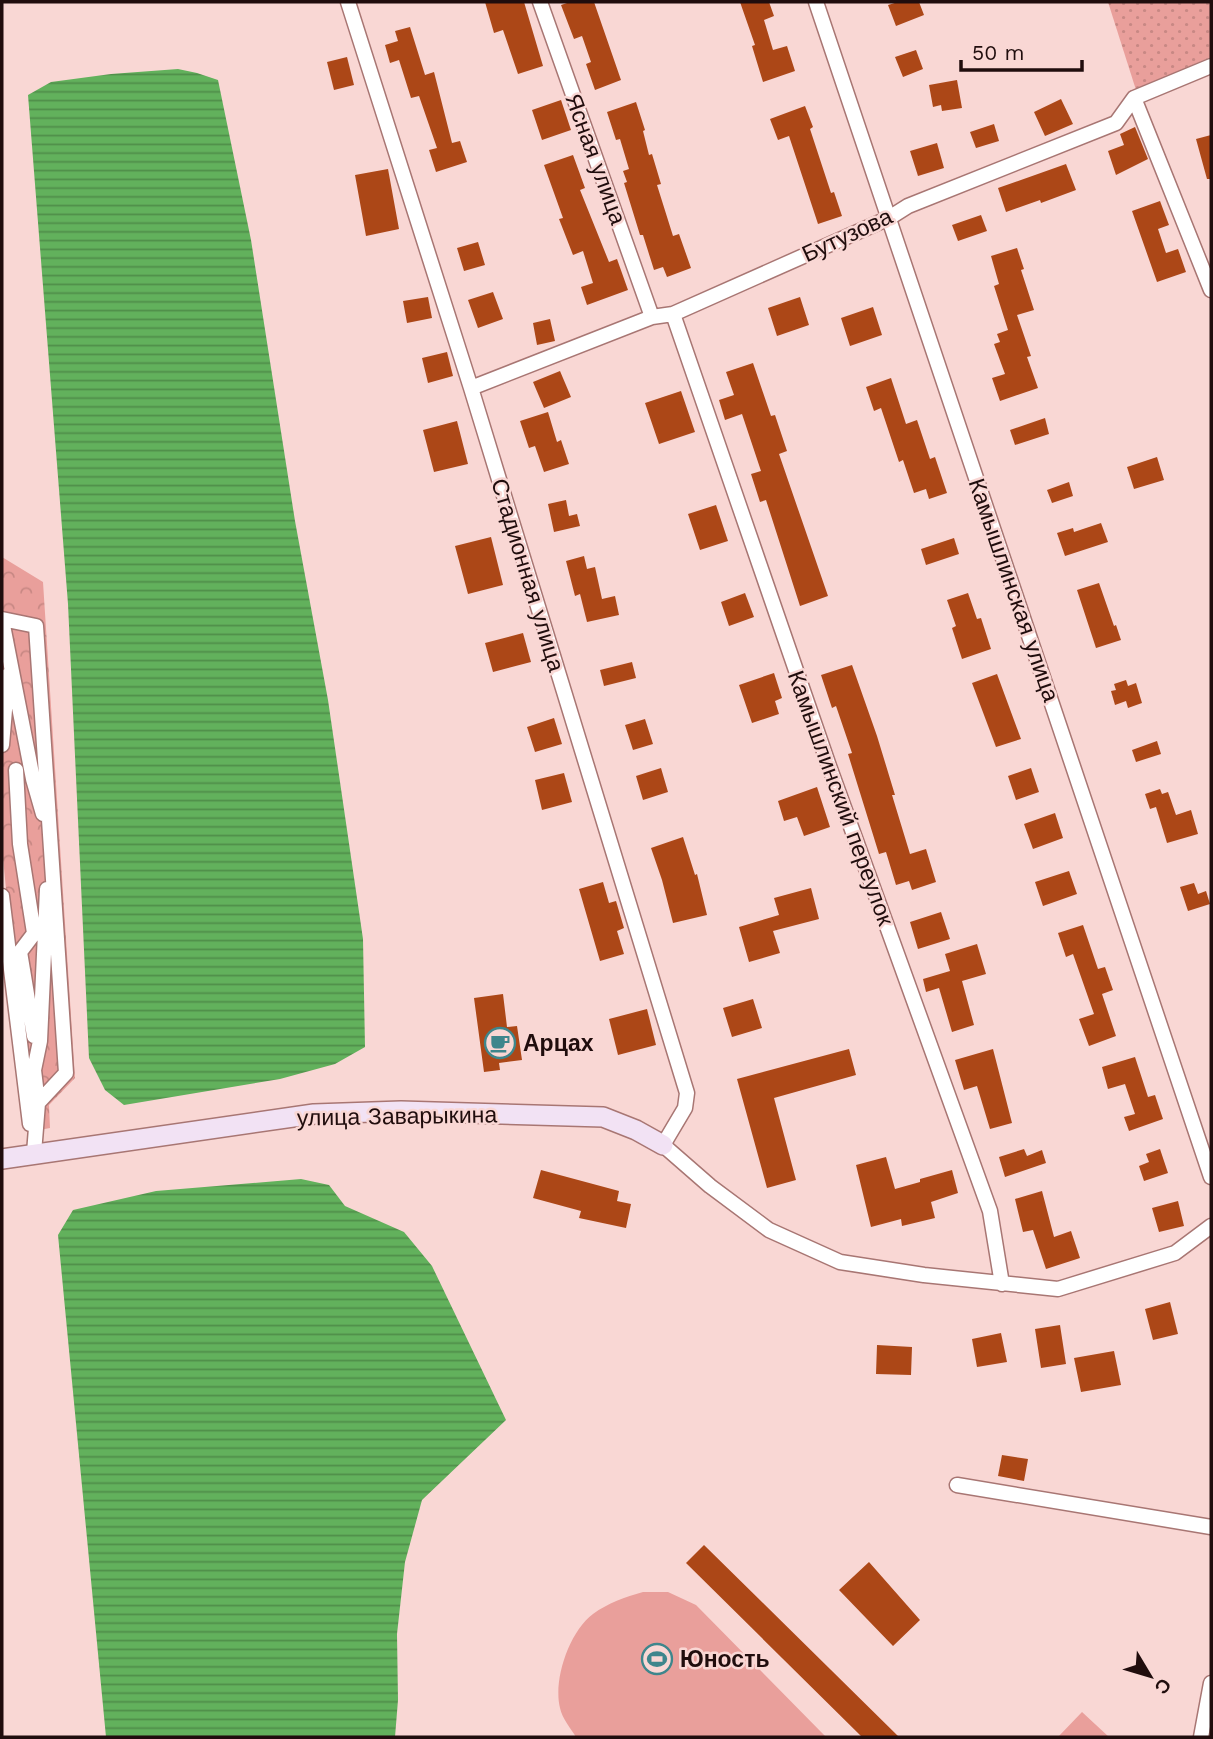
<svg xmlns="http://www.w3.org/2000/svg" width="1213" height="1739" font-family="'Work Sans',sans-serif">
<style>
.park{fill:url(#park-crowns)}
.garden{fill:url(#garden-dots)}
.pitch{fill:#e99f9b}
.water{fill:url(#water-rules)}
.building{fill:#ac4717}
.lines{fill:none;stroke-linecap:round;stroke-linejoin:round}
.street-casing{stroke:#a87673;stroke-width:17}
.secondary-casing{stroke:#a87673;stroke-width:22}
.street{stroke:#fff;stroke-width:14}
.secondary{stroke:#f2e2f4;stroke-width:19}
.labels{text-anchor:middle;stroke-width:5;stroke-linejoin:round;paint-order:stroke}
.street-label{font-size:23px;fill:#200d0d;stroke:#f9d7d4}
.poi-label{font-size:23px;font-weight:bold;fill:#200d0d;stroke:#f9d7d4;text-anchor:start}
</style>
<defs>
<pattern id="park-crowns" width="20" height="18" patternUnits="userSpaceOnUse" patternTransform="scale(1.75)"><rect width="20" height="18" fill="#e99f9b"/><path d="M2 6a3 3 0 1 1 6 0M12 15a3 3 0 1 1 6 0" fill="none" stroke="#c88884"/></pattern>
<pattern id="garden-dots" width="8" height="8" patternUnits="userSpaceOnUse" patternTransform="scale(1.75)"><rect width="8" height="8" fill="#e99f9b"/><path d="M2 2h.1M6 6h.1" fill="none" stroke="#c88884" stroke-width="1.8" stroke-linecap="round"/></pattern>
<pattern id="water-rules" width="6" height="5" patternUnits="userSpaceOnUse" patternTransform="scale(1.75)"><rect width="6" height="5" fill="#62b15c"/><path d="M0 2.5h6" fill="none" stroke="#508e4a"/></pattern>
</defs>
<rect width="100%" height="100%" fill="#f9d7d4"/>
<path class="park" d="M 2,557 L 43,582 L 75,1078 L 49,1105 L 50,1128 L 29,1132 L 2,847 Z"/>
<path class="garden" d="M 1108,2 L 1211,2 L 1211,57 L 1136,90 Z"/>
<path class="pitch" d="M 643,1592 L 668,1592 L 696,1605 L 826,1737 L 576,1737 C 571,1729 562,1718 560,1708 C 553,1680 569,1632 593,1614 C 608,1603 625,1597 643,1592 Z
M 1082,1712 L 1109,1737 L 1058,1737 Z"/>
<path class="water" d="M 178,69 L 197,73 L 218,80 L 251,240 L 295,521 L 328,700 L 363,939 L 365,1047 L 335,1064 L 280,1079 L 124,1105 L 105,1090 L 89,1058 L 68,604 L 28,95 L 51,82 L 111,74 Z
M 301,1179 L 329,1185 L 345,1206 L 404,1232 L 432,1266 L 506,1420 L 422,1500 L 405,1562 L 397,1634 L 398,1700 L 395,1737 L 106,1737 L 58,1235 L 73,1210 L 156,1191 Z"/>
<path class="building" d="M 485,2 L 524,2 L 543,66 L 518,74 L 503,30 L 494,33 Z
M 570,2 L 594,2 L 621,80 L 595,90 L 586,64 L 591,62 L 582,36 L 574,39 L 561,5 Z
M 740,2 L 769,2 L 774,16 L 764,20 L 773,50 L 787,46 L 795,71 L 763,82 L 752,46 L 755,45 Z
M 898,2 L 919,2 L 924,15 L 896,26 L 888,5 Z
M 410,27 L 425,75 L 434,72 L 452,143 L 460,141 L 467,162 L 436,172 L 429,150 L 437,148 L 419,96 L 411,98 L 399,60 L 390,63 L 385,45 L 398,41 L 395,31 Z
M 916,50 L 923,69 L 903,77 L 895,57 Z
M 347,57 L 354,85 L 334,90 L 327,62 Z
M 957,80 L 962,108 L 942,111 L 941,105 L 933,107 L 929,85 Z
M 1061,99 L 1073,124 L 1045,136 L 1034,112 Z
M 561,100 L 571,130 L 542,140 L 532,110 Z
M 636,102 L 645,130 L 643,131 L 649,155 L 652,154 L 661,184 L 657,185 L 673,236 L 679,234 L 691,268 L 667,277 L 663,267 L 654,270 L 643,235 L 640,235 L 624,183 L 627,182 L 623,171 L 629,169 L 620,139 L 616,140 L 607,112 Z
M 805,106 L 813,127 L 810,129 L 831,193 L 834,192 L 842,216 L 818,224 L 789,136 L 778,140 L 770,119 Z
M 994,124 L 999,141 L 976,148 L 970,132 Z
M 1135,127 L 1148,159 L 1116,175 L 1108,151 L 1124,145 L 1120,134 Z
M 1211,135 L 1211,179 L 1207,179 L 1196,139 Z
M 937,143 L 944,168 L 918,176 L 910,151 Z
M 573,155 L 585,188 L 580,190 L 609,262 L 617,259 L 628,290 L 587,305 L 581,287 L 593,283 L 583,251 L 573,255 L 559,219 L 563,218 L 544,165 Z
M 1066,164 L 1076,190 L 1041,203 L 1040,200 L 1006,212 L 998,188 Z
M 388,169 L 399,229 L 366,236 L 355,175 Z
M 1160,201 L 1169,225 L 1158,229 L 1166,253 L 1178,249 L 1186,272 L 1157,282 L 1132,211 Z
M 981,215 L 987,231 L 958,241 L 952,225 Z
M 478,242 L 485,265 L 464,271 L 457,248 Z
M 1017,248 L 1024,269 L 1021,270 L 1034,310 L 1017,315 L 1031,356 L 1027,357 L 1038,388 L 1000,401 L 992,378 L 1005,374 L 994,344 L 1000,342 L 997,334 L 1008,330 L 994,286 L 999,284 L 991,256 Z
M 493,292 L 503,319 L 478,328 L 468,300 Z
M 428,297 L 432,318 L 407,323 L 403,301 Z
M 800,297 L 809,325 L 777,336 L 768,308 Z
M 873,307 L 882,335 L 850,346 L 841,318 Z
M 550,319 L 555,341 L 537,345 L 533,323 Z
M 447,352 L 453,376 L 428,383 L 422,358 Z
M 753,363 L 771,416 L 775,415 L 787,451 L 779,454 L 828,596 L 800,606 L 766,500 L 760,502 L 751,474 L 761,471 L 742,414 L 725,420 L 719,400 L 734,395 L 726,372 Z
M 560,371 L 571,397 L 544,408 L 533,382 Z
M 891,378 L 906,424 L 917,420 L 930,459 L 935,457 L 947,493 L 929,499 L 926,489 L 914,493 L 903,460 L 899,462 L 881,408 L 874,411 L 866,387 Z
M 681,391 L 695,432 L 659,444 L 645,403 Z
M 548,412 L 557,442 L 561,440 L 569,464 L 544,472 L 535,446 L 529,448 L 520,421 Z
M 1045,418 L 1049,434 L 1015,445 L 1010,430 Z
M 457,421 L 468,464 L 434,472 L 423,430 Z
M 1157,457 L 1164,480 L 1134,489 L 1127,467 Z
M 1069,482 L 1073,496 L 1052,503 L 1047,490 Z
M 566,500 L 569,516 L 577,514 L 580,526 L 554,532 L 548,504 Z
M 716,505 L 728,541 L 700,550 L 688,514 Z
M 1101,523 L 1108,542 L 1065,556 L 1057,533 L 1073,528 L 1074,532 Z
M 491,537 L 503,585 L 468,594 L 455,546 Z
M 954,538 L 959,554 L 926,565 L 921,549 Z
M 584,556 L 587,569 L 595,567 L 602,599 L 615,596 L 619,615 L 587,622 L 580,594 L 575,596 L 566,561 Z
M 1099,583 L 1114,626 L 1116,625 L 1121,640 L 1096,648 L 1077,590 Z
M 745,593 L 754,617 L 729,626 L 721,602 Z
M 968,593 L 977,619 L 981,618 L 991,649 L 962,659 L 952,628 L 956,626 L 947,600 Z
M 523,633 L 531,662 L 493,672 L 485,643 Z
M 632,662 L 636,678 L 604,686 L 600,670 Z
M 852,665 L 877,736 L 895,795 L 892,795 L 910,854 L 926,849 L 936,882 L 912,890 L 909,881 L 896,885 L 886,852 L 879,854 L 848,754 L 852,753 L 836,706 L 832,708 L 821,675 Z
M 774,673 L 782,698 L 775,701 L 779,714 L 752,723 L 739,685 Z
M 997,674 L 1021,739 L 996,747 L 972,683 Z
M 1126,680 L 1128,686 L 1136,683 L 1142,703 L 1128,708 L 1126,701 L 1115,705 L 1111,691 L 1116,690 L 1114,684 Z
M 554,718 L 562,744 L 535,752 L 527,727 Z
M 645,719 L 653,744 L 633,750 L 625,725 Z
M 1157,741 L 1161,754 L 1136,762 L 1132,750 Z
M 661,768 L 668,792 L 643,800 L 636,776 Z
M 1031,768 L 1039,792 L 1016,800 L 1008,776 Z
M 564,773 L 572,802 L 542,810 L 535,780 Z
M 817,787 L 830,827 L 804,836 L 797,817 L 784,821 L 778,801 Z
M 1160,789 L 1162,794 L 1168,792 L 1176,815 L 1191,810 L 1198,834 L 1167,843 L 1156,807 L 1150,809 L 1145,794 Z
M 1055,813 L 1063,838 L 1033,849 L 1024,824 Z
M 683,837 L 695,875 L 697,874 L 707,915 L 673,923 L 662,880 L 651,848 Z
M 1069,871 L 1077,894 L 1043,906 L 1035,882 Z
M 603,882 L 609,903 L 616,901 L 624,928 L 617,931 L 624,954 L 600,961 L 579,889 Z
M 1194,883 L 1198,894 L 1206,891 L 1210,904 L 1188,911 L 1180,887 Z
M 811,888 L 819,919 L 773,931 L 780,953 L 749,962 L 739,927 L 779,915 L 774,898 Z
M 941,912 L 950,939 L 918,949 L 910,922 Z
M 1083,925 L 1098,969 L 1105,967 L 1113,990 L 1102,994 L 1116,1036 L 1089,1046 L 1079,1019 L 1094,1014 L 1073,954 L 1066,957 L 1058,933 Z
M 977,944 L 986,974 L 962,981 L 974,1025 L 952,1032 L 939,988 L 926,992 L 923,979 L 950,971 L 945,954 Z
M 503,994 L 507,1027 L 517,1026 L 522,1060 L 499,1063 L 500,1070 L 484,1072 L 474,998 Z
M 753,999 L 762,1028 L 732,1037 L 723,1008 Z
M 647,1009 L 656,1045 L 618,1055 L 609,1019 Z
M 849,1049 L 856,1075 L 774,1098 L 796,1180 L 767,1188 L 737,1079 Z
M 993,1049 L 1012,1123 L 990,1129 L 977,1086 L 964,1090 L 955,1060 Z
M 1135,1057 L 1148,1097 L 1155,1095 L 1163,1119 L 1129,1131 L 1124,1117 L 1135,1114 L 1125,1084 L 1108,1089 L 1102,1067 Z
M 1024,1149 L 1027,1156 L 1042,1150 L 1046,1163 L 1005,1177 L 999,1157 Z
M 1160,1149 L 1168,1173 L 1144,1181 L 1139,1166 L 1149,1162 L 1146,1154 Z
M 886,1157 L 895,1189 L 920,1182 L 920,1179 L 952,1170 L 958,1193 L 931,1202 L 935,1218 L 902,1226 L 901,1219 L 871,1227 L 856,1165 Z
M 541,1170 L 619,1191 L 617,1201 L 631,1204 L 626,1228 L 579,1218 L 581,1211 L 533,1198 Z
M 1042,1191 L 1054,1237 L 1071,1231 L 1080,1258 L 1046,1269 L 1033,1230 L 1023,1232 L 1015,1199 Z
M 1178,1201 L 1184,1226 L 1159,1232 L 1152,1208 Z
M 1170,1302 L 1178,1334 L 1153,1340 L 1145,1309 Z
M 1060,1325 L 1066,1364 L 1041,1368 L 1035,1329 Z
M 1001,1333 L 1007,1362 L 977,1367 L 972,1339 Z
M 877,1345 L 912,1347 L 911,1375 L 876,1374 Z
M 1114,1351 L 1121,1385 L 1081,1392 L 1074,1358 Z
M 1002,1455 L 1028,1459 L 1024,1481 L 998,1476 Z
M 704,1545 L 899,1737 L 862,1737 L 686,1563 Z
M 869,1562 L 920,1620 L 893,1646 L 839,1590 Z"/>
<g class="lines">
<g class="street-casing">
<path id="street" d="M 348,2 L 471,388 L 687,1093 L 685,1108 L 663,1145 L 710,1186 L 769,1230 L 840,1262 L 924,1275 L 1058,1289 L 1175,1253 L 1211,1226
M 540,2 L 652,317
M 816,2 L 1211,1177
M 1134,98 L 1211,290
M 673,314 L 829,766 L 990,1211 L 1002,1284
M 471,388 L 652,317 L 673,314 L 889,218 L 908,206 L 1116,123 L 1134,98 L 1211,66
M 2,619 L 36,626 L 66,1073 L 38,1103 L 34,1153
M 2,620 L 33,779 L 43,814
M 2,745 L 8,675
M 16,770 L 20,844 L 34,933
M 2,896 L 30,1124
M 34,1036 L 20,952 L 39,927
M 38,1103 L 34,1070 L 40,1041 L 47,889
M 957,1485 L 1211,1527
M 1201,1737 L 1211,1683"/>
</g>
<g class="secondary-casing">
<path id="secondary" d="M 2,1159 L 314,1114 L 401,1111 L 603,1117 L 636,1130 L 663,1145"/>
</g>
<use href="#street" class="street"/>
<use href="#secondary" class="secondary"/>
</g>
<defs>
<g id="cafe-ring" transform="scale(1.575)"><circle r="9.5" fill="#f9d7d4" stroke="#3e868c" stroke-width="1.5"/><path d="M-5.5-4.5H6V0H3Q3 3.5 0 3.5H-2.5Q-5.5 3.5-5.5 0ZM3-3.2v2h1.7v-2ZM-6 4.5H4V6H-6Z" fill="#3e868c"/></g>
<g id="stadium-ring" transform="scale(1.575)"><circle r="9.5" fill="#f9d7d4" stroke="#3e868c" stroke-width="1.5"/><path d="M0-5a6.5 5 0 1 0 0 10a6.5 5 0 1 0 0-10ZM-3.5-1.8h7v3.6h-7Z" fill="#3e868c"/></g>
</defs>
<g fill-rule="evenodd">
<use href="#cafe-ring" x="500" y="1043"/>
<use href="#stadium-ring" x="657" y="1659"/>
</g>
<g class="labels">
<g class="street-label">
<text transform="translate(596 159) rotate(70)" y="8">Ясная улица</text>
<text transform="translate(847 235) rotate(-25)" y="8">Бутузова</text>
<text transform="translate(528 575) rotate(73)" y="8">Стадионная улица</text>
<text transform="translate(1014 590) rotate(71)" y="8">Камышлинская улица</text>
<text transform="translate(841 798) rotate(70)" y="8">Камышлинский переулок</text>
<text transform="translate(397 1116) rotate(-1)" y="8">улица Заварыкина</text>
</g>
<g class="poi-label">
<text x="523" y="1051">Арцах</text>
<text x="680" y="1667">Юность</text>
</g>
</g>
<rect width="1213" height="1739" fill="none" stroke="#200d0d" stroke-width="7"/>
<g transform="translate(1150 1676) rotate(128)" stroke="#f9d7d4" stroke-width="5" paint-order="stroke">
<path d="M0-5L12 26L0 18L-12 26Z" fill="#200d0d"/>
<text y="-10" font-size="19" font-weight="bold" text-anchor="middle" fill="#200d0d">С</text>
</g>
<path d="M961 60v10h121v-10" fill="none" stroke="#200d0d" stroke-width="3.5"/>
<text x="972" y="60" font-size="21" fill="#200d0d" stroke="#f9d7d4" stroke-width="5" paint-order="stroke">50 m</text>
</svg>
